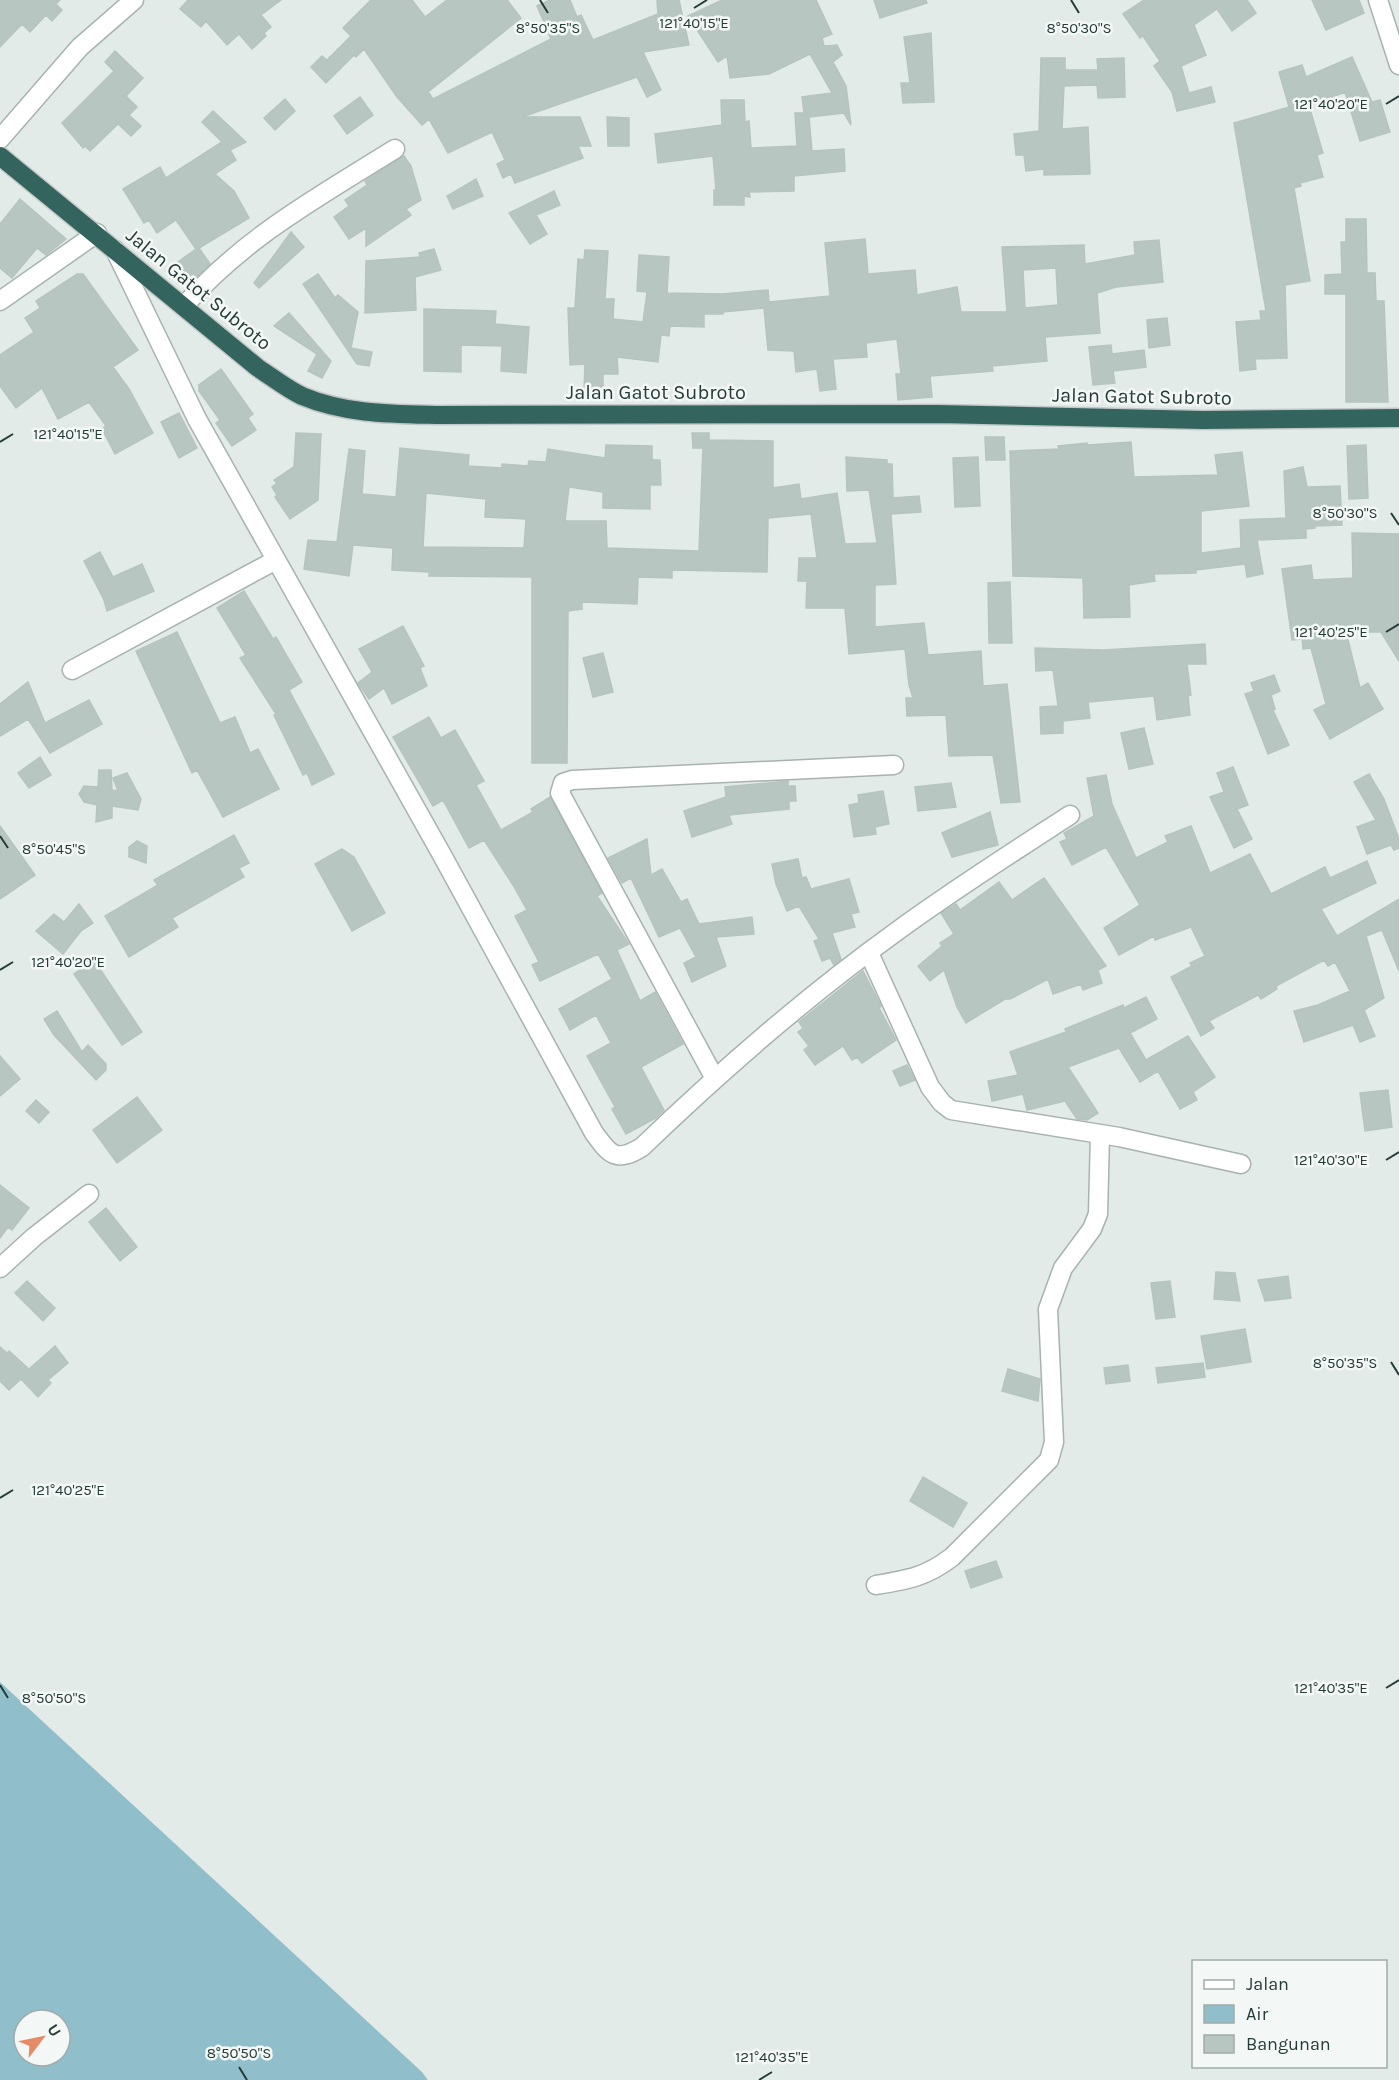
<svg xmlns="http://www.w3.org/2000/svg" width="1399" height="2080" font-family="Karla,sans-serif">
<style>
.water{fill:#90bfcb;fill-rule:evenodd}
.building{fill:#b8c6c1;stroke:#b6c4bf;stroke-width:1.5;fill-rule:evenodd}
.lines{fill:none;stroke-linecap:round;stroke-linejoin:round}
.street-casing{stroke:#a6b3af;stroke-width:21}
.highway-casing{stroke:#c2c8c7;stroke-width:21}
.street{stroke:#fff;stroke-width:18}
.highway{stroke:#33645d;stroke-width:18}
.ticks{fill:none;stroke:#243b36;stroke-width:2}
.labels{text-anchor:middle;stroke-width:5;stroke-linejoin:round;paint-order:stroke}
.street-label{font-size:20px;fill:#243b36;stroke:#f3f8f6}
.ticks-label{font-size:15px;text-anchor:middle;fill:#243b36;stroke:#f3f8f6;stroke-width:5;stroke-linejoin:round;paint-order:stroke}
</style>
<rect width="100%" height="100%" fill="#e3ebe8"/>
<path class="water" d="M 0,1682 L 422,2072 L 428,2080 L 0,2080 ZM 24,2020 L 60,2020 L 60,2056 L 24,2056 Z"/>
<path class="building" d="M 0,0 L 60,0 L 56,4 L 62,10 L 52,21 L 46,15 L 30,32 L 22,24 L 0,47 Z
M 188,0 L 281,0 L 261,15 L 271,27 L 264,33 L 266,36 L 252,49 L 239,34 L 227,45 L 206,21 L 201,27 L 180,9 Z
M 371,0 L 412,0 L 425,17 L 447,0 L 507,0 L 521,18 L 428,92 L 433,99 L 551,39 L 537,6 L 550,0 L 570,0 L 577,17 L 581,15 L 593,40 L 658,14 L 657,0 L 679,0 L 689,45 L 643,52 L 661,90 L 647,97 L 637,77 L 522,117 L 580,117 L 591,146 L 578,146 L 583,158 L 515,183 L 511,174 L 503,178 L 497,164 L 505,160 L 492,132 L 448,153 L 429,119 L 422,125 L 397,97 L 364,49 L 356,57 L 354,55 L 326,83 L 311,67 L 322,56 L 327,60 L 351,36 L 343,28 Z
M 722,0 L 816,0 L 832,34 L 822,38 L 824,46 L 837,45 L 842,55 L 833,62 L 846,86 L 851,125 L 844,113 L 809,117 L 812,151 L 844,149 L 845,171 L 794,176 L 794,191 L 749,192 L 750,197 L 744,196 L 744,205 L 714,205 L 714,190 L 716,190 L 713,156 L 658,163 L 655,134 L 722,125 L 721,100 L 744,100 L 745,122 L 749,121 L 751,148 L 797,146 L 795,113 L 804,113 L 802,97 L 832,93 L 810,54 L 769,74 L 730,78 L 727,56 L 718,62 L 688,16 Z
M 874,0 L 926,0 L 927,3 L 880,18 Z
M 1144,0 L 1247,0 L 1256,13 L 1232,31 L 1217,9 L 1194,25 L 1206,55 L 1181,66 L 1189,93 L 1211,87 L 1215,102 L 1177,111 L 1172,92 L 1154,66 L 1160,61 L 1143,36 L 1140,38 L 1123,14 Z
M 1312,0 L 1359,0 L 1364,13 L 1326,30 Z
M 931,33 L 934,102 L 903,103 L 901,83 L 910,83 L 904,37 Z
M 115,51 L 143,78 L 126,96 L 137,107 L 129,115 L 141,126 L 131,136 L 118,124 L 90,151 L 85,146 L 83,148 L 62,123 L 114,71 L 105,62 Z
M 1352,57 L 1372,102 L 1380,100 L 1390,132 L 1360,141 L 1345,92 L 1309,106 L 1323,153 L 1317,155 L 1323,177 L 1300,183 L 1301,186 L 1294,188 L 1310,281 L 1285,285 L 1287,358 L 1255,359 L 1256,369 L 1240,371 L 1236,322 L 1261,320 L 1260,311 L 1266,311 L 1234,123 L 1289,107 L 1279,72 L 1302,65 L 1306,77 Z
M 1041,58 L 1065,58 L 1065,70 L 1098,70 L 1097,59 L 1124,58 L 1125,97 L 1098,98 L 1097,85 L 1064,86 L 1062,129 L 1088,127 L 1090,174 L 1044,175 L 1044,169 L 1026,171 L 1024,155 L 1016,155 L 1014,134 L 1039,131 Z
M 360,97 L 373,115 L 347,134 L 334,116 Z
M 285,99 L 295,111 L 275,130 L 264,118 Z
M 213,111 L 246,142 L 230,150 L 236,160 L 215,174 L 234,191 L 249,218 L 199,248 L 210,264 L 192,282 L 178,262 L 196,249 L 176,220 L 157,233 L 149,220 L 144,223 L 123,189 L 160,167 L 166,178 L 222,142 L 202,122 Z
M 607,117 L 629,118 L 629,146 L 608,146 Z
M 404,156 L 411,166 L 421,200 L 406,209 L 411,215 L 366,246 L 366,228 L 349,239 L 334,217 L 349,206 L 345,200 L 367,185 L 365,181 Z
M 476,179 L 483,196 L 453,209 L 447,196 Z
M 554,191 L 560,205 L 536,215 L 547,234 L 530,244 L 509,213 Z
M 20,199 L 66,239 L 46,255 L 37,248 L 12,278 L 0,268 L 0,224 Z
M 1346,219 L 1366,219 L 1367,273 L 1375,273 L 1376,301 L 1384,301 L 1388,402 L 1346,402 L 1346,294 L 1325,294 L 1325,275 L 1342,274 L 1341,242 L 1346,242 Z
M 291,232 L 304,247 L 259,288 L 254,283 Z
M 865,239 L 868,274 L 915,270 L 917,295 L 957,287 L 961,312 L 1007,312 L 1002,247 L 1084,245 L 1085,264 L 1135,255 L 1134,242 L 1159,240 L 1163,282 L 1116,287 L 1097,293 L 1100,333 L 1045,337 L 1047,361 L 992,366 L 993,371 L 930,376 L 932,397 L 898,400 L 896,374 L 901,374 L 897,339 L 866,343 L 867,357 L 833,359 L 836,389 L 820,391 L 817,369 L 796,372 L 794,351 L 768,350 L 764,308 L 723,312 L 723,314 L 704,314 L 704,327 L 670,326 L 669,336 L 661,335 L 658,362 L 617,357 L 618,374 L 603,374 L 603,392 L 584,391 L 585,364 L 570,365 L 568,308 L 575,308 L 578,259 L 584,260 L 585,250 L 608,251 L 605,299 L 614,299 L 613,319 L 643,322 L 647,292 L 637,291 L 639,255 L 669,257 L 667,293 L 722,294 L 768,290 L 769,302 L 830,296 L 825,243 ZM 1056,268 L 1058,305 L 1025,308 L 1023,270 Z
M 434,249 L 441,270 L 415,277 L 416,310 L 365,313 L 366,261 L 420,257 L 419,253 Z
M 77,274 L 83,274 L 138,350 L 113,367 L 129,389 L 153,433 L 115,454 L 102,429 L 106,426 L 89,402 L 58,419 L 42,388 L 16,408 L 0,386 L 0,355 L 34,332 L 25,318 L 40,308 L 36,301 Z
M 318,274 L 335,298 L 338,295 L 358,312 L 351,348 L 372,352 L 369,366 L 357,364 L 303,284 Z
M 424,309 L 496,311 L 495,324 L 529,327 L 526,373 L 501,371 L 502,346 L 461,345 L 461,372 L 424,371 Z
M 289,313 L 331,361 L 322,378 L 308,371 L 317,354 L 274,326 Z
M 1167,318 L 1170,345 L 1149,348 L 1147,320 Z
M 1111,345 L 1112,354 L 1144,350 L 1146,367 L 1113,371 L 1115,383 L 1093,385 L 1089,347 Z
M 221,369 L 253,414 L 248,418 L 256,430 L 232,446 L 216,423 L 220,420 L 199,391 L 199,385 Z
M 179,413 L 197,448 L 179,458 L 161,422 Z
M 296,433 L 321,434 L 318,500 L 290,519 L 275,497 L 277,495 L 272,487 L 277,483 L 274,480 L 294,467 Z
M 692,433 L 709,433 L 709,440 L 773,441 L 773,488 L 799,484 L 801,499 L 837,493 L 845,544 L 877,543 L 869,490 L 847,491 L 846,457 L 887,460 L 887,464 L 892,464 L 893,498 L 919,496 L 921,512 L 891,514 L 896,584 L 875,585 L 875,627 L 924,623 L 928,655 L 981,651 L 983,686 L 1007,684 L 1020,802 L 1001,803 L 993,755 L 949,756 L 946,715 L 907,716 L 906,698 L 913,698 L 909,685 L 905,649 L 849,654 L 845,608 L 806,608 L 807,581 L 798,581 L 799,558 L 817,558 L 811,514 L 768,518 L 767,572 L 672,570 L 672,578 L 638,577 L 637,604 L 582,602 L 582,609 L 568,611 L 567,763 L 532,763 L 532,577 L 429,576 L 429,572 L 392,570 L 393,548 L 353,545 L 349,576 L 304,569 L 308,540 L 337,542 L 349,449 L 365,451 L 362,494 L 396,497 L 400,448 L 469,455 L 468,466 L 502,468 L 502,464 L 528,466 L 529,461 L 546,462 L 548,449 L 605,458 L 606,445 L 652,446 L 652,460 L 660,460 L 661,485 L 650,485 L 650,509 L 603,508 L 603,492 L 569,487 L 565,521 L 606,521 L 607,548 L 699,551 L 703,448 L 693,448 ZM 426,493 L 486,499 L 485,517 L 526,519 L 524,548 L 423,547 Z
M 985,437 L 1004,437 L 1005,460 L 986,460 Z
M 1131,442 L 1134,477 L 1218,475 L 1215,455 L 1242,452 L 1249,506 L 1201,511 L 1201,553 L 1241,548 L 1240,520 L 1286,518 L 1284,471 L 1303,467 L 1307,487 L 1340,486 L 1342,525 L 1315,526 L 1315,528 L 1306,529 L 1306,538 L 1257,540 L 1263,574 L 1247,577 L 1245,564 L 1196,570 L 1196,573 L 1154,574 L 1155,581 L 1129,585 L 1130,617 L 1084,618 L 1083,578 L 1013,576 L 1010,451 L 1059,449 L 1058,446 L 1087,443 L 1087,445 Z
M 1366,445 L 1368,498 L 1349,499 L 1347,446 Z
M 978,457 L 980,506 L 955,507 L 953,458 Z
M 1352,533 L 1399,534 L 1399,661 L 1381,632 L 1346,632 L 1360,688 L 1368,683 L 1383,709 L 1330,739 L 1314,710 L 1326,704 L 1311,648 L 1303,649 L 1302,639 L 1292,640 L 1282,569 L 1311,565 L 1313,580 L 1353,578 Z
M 100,552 L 113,577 L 142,564 L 154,591 L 107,611 L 104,600 L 84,561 Z
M 1010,582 L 1012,643 L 989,643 L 988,583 Z
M 244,591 L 273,639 L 276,637 L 302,682 L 289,690 L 334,774 L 312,785 L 307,773 L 303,775 L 274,715 L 276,714 L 240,658 L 246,655 L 217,608 Z
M 403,626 L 424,666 L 420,668 L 427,686 L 392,704 L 384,688 L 369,699 L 358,683 L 372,672 L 359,649 Z
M 177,632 L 220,723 L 235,717 L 250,753 L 258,749 L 279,789 L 223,817 L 197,770 L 192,773 L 136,651 Z
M 1205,644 L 1206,664 L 1187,664 L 1191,695 L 1188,696 L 1190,715 L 1157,720 L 1154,696 L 1088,702 L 1090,718 L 1063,721 L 1063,733 L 1041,734 L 1040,707 L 1058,706 L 1053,670 L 1036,671 L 1035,648 L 1103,650 Z
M 603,653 L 613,692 L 593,697 L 583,658 Z
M 1274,675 L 1280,691 L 1271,695 L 1275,709 L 1273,710 L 1289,745 L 1268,754 L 1245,694 L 1254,691 L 1251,683 Z
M 28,682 L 45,723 L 89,700 L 102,724 L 50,753 L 28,719 L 0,736 L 0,704 Z
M 429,717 L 441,738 L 455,730 L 484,781 L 476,785 L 501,830 L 533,812 L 531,809 L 550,797 L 602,893 L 597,896 L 629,944 L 617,950 L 640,1001 L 655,992 L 683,1044 L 641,1067 L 664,1110 L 656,1118 L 626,1134 L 612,1109 L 615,1107 L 587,1056 L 611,1043 L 596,1015 L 570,1030 L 559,1009 L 612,979 L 598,954 L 540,981 L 532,965 L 539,962 L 515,916 L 527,910 L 513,885 L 484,840 L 469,848 L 443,800 L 433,806 L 393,737 Z
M 1144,728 L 1153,764 L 1129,769 L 1121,733 Z
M 40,757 L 51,775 L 29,788 L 18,773 Z
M 1233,767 L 1248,805 L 1237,809 L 1252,839 L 1234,848 L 1210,797 L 1224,792 L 1217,773 Z
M 99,770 L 111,770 L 112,790 L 118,791 L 113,778 L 127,773 L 141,799 L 138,810 L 112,806 L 112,818 L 96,822 L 97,805 L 84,802 L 79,794 L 84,786 L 98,787 Z
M 1369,774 L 1384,799 L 1399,839 L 1399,848 L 1394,850 L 1391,845 L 1367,854 L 1357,827 L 1376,820 L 1354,782 Z
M 1106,775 L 1112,804 L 1136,858 L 1168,842 L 1165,836 L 1191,826 L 1210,873 L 1250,854 L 1271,894 L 1325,867 L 1330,878 L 1367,861 L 1376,883 L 1321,909 L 1337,936 L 1399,899 L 1399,971 L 1382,930 L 1366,936 L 1384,998 L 1364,1010 L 1375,1036 L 1360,1042 L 1353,1025 L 1304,1042 L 1294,1011 L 1318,1005 L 1350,991 L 1335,962 L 1328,966 L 1324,960 L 1276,986 L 1277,989 L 1261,999 L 1258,995 L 1209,1021 L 1214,1028 L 1201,1036 L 1171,977 L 1192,966 L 1190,963 L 1205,956 L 1191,927 L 1155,940 L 1154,936 L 1119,955 L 1104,928 L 1140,905 L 1106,847 L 1072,865 L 1060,842 L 1067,839 L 1064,833 L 1094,816 L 1087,778 Z
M 788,781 L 788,786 L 795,786 L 796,801 L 789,801 L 789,809 L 729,815 L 732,824 L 692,837 L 684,811 L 726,797 L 725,787 Z
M 951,783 L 956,807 L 918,811 L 915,787 Z
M 883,791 L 889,824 L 875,827 L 876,834 L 854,837 L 849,805 L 859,803 L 858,795 Z
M 990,812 L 998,845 L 952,857 L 942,833 Z
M 0,826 L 35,875 L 0,899 Z
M 234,835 L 249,863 L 239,868 L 244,877 L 172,918 L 178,927 L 129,957 L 105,916 L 158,885 L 154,880 Z
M 647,839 L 651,875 L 662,869 L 681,902 L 687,899 L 699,924 L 752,917 L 754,934 L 716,937 L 726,966 L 692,982 L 684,963 L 696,957 L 680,928 L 659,937 L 631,878 L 622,883 L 608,858 Z
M 137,841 L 147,846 L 146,863 L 129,857 L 129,847 Z
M 342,849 L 354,857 L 385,913 L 352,931 L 315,864 Z
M 798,859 L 802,878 L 806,877 L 811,889 L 849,879 L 859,912 L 851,914 L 855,927 L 832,933 L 841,959 L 834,965 L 830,958 L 822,961 L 814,941 L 819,939 L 799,906 L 787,911 L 776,884 L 772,864 Z
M 1044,878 L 1106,966 L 1098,970 L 1102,983 L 1083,990 L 1081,984 L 1053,994 L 1048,979 L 1010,999 L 1005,999 L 966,1023 L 957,1007 L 944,970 L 930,981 L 918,966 L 942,946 L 940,943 L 954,934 L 941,913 L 956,904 L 960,910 L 999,882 L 1012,900 Z
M 79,904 L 93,923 L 81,931 L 63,954 L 36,931 L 54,914 L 64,922 Z
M 94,960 L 142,1032 L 122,1045 L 74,974 Z
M 863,971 L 881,1006 L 879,1008 L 896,1040 L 862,1063 L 857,1057 L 852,1060 L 843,1046 L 815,1065 L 804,1050 L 809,1046 L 798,1032 L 803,1028 L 799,1022 Z
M 1146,997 L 1157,1019 L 1130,1033 L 1146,1060 L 1188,1036 L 1215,1077 L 1193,1092 L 1197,1100 L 1180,1109 L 1158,1071 L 1140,1082 L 1119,1048 L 1068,1067 L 1098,1113 L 1087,1120 L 1077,1119 L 1065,1101 L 1027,1110 L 1023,1094 L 992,1101 L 988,1081 L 1018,1075 L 1010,1052 L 1066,1032 L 1065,1029 L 1123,1005 L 1124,1008 Z
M 57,1011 L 82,1052 L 88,1045 L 106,1064 L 106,1070 L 96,1080 L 54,1035 L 44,1019 Z
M 0,1056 L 20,1079 L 0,1096 Z
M 907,1065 L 915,1080 L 900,1086 L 893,1071 Z
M 1388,1090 L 1392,1127 L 1365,1131 L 1360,1093 Z
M 137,1097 L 162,1130 L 117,1163 L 93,1130 Z
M 36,1100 L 49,1112 L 39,1123 L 26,1111 Z
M 0,1185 L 29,1208 L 12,1230 L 8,1227 L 0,1238 Z
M 106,1208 L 137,1247 L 120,1261 L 89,1222 Z
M 1216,1272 L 1235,1273 L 1240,1301 L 1214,1299 Z
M 1288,1276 L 1291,1298 L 1265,1301 L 1258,1280 Z
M 27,1281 L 55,1308 L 43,1321 L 15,1293 Z
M 1170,1281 L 1175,1317 L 1156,1319 L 1151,1283 Z
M 1245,1329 L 1251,1362 L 1207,1369 L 1201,1336 Z
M 55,1346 L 68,1363 L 48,1380 L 51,1383 L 38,1397 L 21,1379 L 9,1390 L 0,1381 L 0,1347 L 7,1353 L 9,1351 L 29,1369 Z
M 1203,1363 L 1205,1377 L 1158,1383 L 1156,1368 Z
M 1128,1365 L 1130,1381 L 1106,1384 L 1104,1368 Z
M 1008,1369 L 1040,1379 L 1038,1401 L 1002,1391 Z
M 923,1477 L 967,1503 L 953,1527 L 910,1501 Z
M 996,1561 L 1002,1577 L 971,1588 L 965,1571 Z"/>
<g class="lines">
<g class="street-casing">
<path id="street" d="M 1378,0 L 1399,65
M 0,139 L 80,47 L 134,0
M 115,250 L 197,419 L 442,855 L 594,1133 C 610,1155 616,1163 642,1147 C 723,1069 808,995 900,929 C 955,889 1013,852 1070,815
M 0,301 L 97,233
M 184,306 C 245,237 318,197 395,149
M 72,670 L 276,560
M 869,953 L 930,1087 L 942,1103 L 951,1110 L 1119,1137 L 1241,1164
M 714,1077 L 560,793 L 563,783 L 572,780 L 894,765
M 0,1268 L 34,1237 L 89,1194
M 876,1585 C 907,1580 926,1577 952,1557 L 1049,1460 L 1054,1442 L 1048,1309 L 1063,1268 L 1092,1229 L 1098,1214 L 1100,1134"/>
</g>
<g class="highway-casing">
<path id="highway" d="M 0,156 L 258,368 C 272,377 287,389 302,396 C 345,414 391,414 436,415 L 938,414 L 1203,420 L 1399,418"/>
</g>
<use href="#street" class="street"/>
<use href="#highway" class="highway"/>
</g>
<path class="ticks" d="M 540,0 L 548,13M 1071,0 L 1079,13M 694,8 L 707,0M 1386,104 L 1399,96M 0,442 L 13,434M 1391,513 L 1399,525M 1386,632 L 1399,624M 0,836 L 8,848M 0,970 L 13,962M 1386,1160 L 1399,1152M 1391,1362 L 1399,1375M 0,1498 L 13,1490M 0,1685 L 8,1698M 1386,1688 L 1399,1680M 239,2067 L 247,2080M 759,2080 L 772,2072"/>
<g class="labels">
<g class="street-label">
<text transform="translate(199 289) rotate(39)" y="7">Jalan Gatot Subroto</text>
<text x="656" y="399">Jalan Gatot Subroto</text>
<text transform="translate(1142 396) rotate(1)" y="7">Jalan Gatot Subroto</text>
</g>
</g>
<g class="ticks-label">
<text x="694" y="28">121°40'15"E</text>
<text x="548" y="33">8°50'35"S</text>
<text x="1079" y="33">8°50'30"S</text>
<text x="1331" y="109">121°40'20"E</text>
<text x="68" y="439">121°40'15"E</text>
<text x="1345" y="518">8°50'30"S</text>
<text x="1331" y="637">121°40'25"E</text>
<text x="54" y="854">8°50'45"S</text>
<text x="68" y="967">121°40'20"E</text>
<text x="1331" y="1165">121°40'30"E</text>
<text x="1345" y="1368">8°50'35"S</text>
<text x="68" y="1495">121°40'25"E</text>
<text x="1331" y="1693">121°40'35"E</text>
<text x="54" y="1703">8°50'50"S</text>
<text x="239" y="2058">8°50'50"S</text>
<text x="772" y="2062">121°40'35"E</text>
</g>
<rect x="1192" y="1960" width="195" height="108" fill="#f3f8f6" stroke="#a0aca9" stroke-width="1.5"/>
<rect x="1204" y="1980" width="30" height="9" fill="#ffffff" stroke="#a0aca9" stroke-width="1.5"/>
<text x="1246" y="1990" font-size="18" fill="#243b36">Jalan</text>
<rect x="1204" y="2005" width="30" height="18" fill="#90bfcb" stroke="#a0aca9" stroke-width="1.5"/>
<text x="1246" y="2020" font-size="18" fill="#243b36">Air</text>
<rect x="1204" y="2035" width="30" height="18" fill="#b8c6c1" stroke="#a0aca9" stroke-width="1.5"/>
<text x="1246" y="2050" font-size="18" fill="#243b36">Bangunan</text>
<g transform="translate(42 2038) rotate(58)"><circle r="28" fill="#f3f8f6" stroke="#a0aca9" stroke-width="1.5"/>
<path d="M0-4.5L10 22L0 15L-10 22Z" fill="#e58c67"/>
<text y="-9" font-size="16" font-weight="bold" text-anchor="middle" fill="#243b36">U</text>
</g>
</svg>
